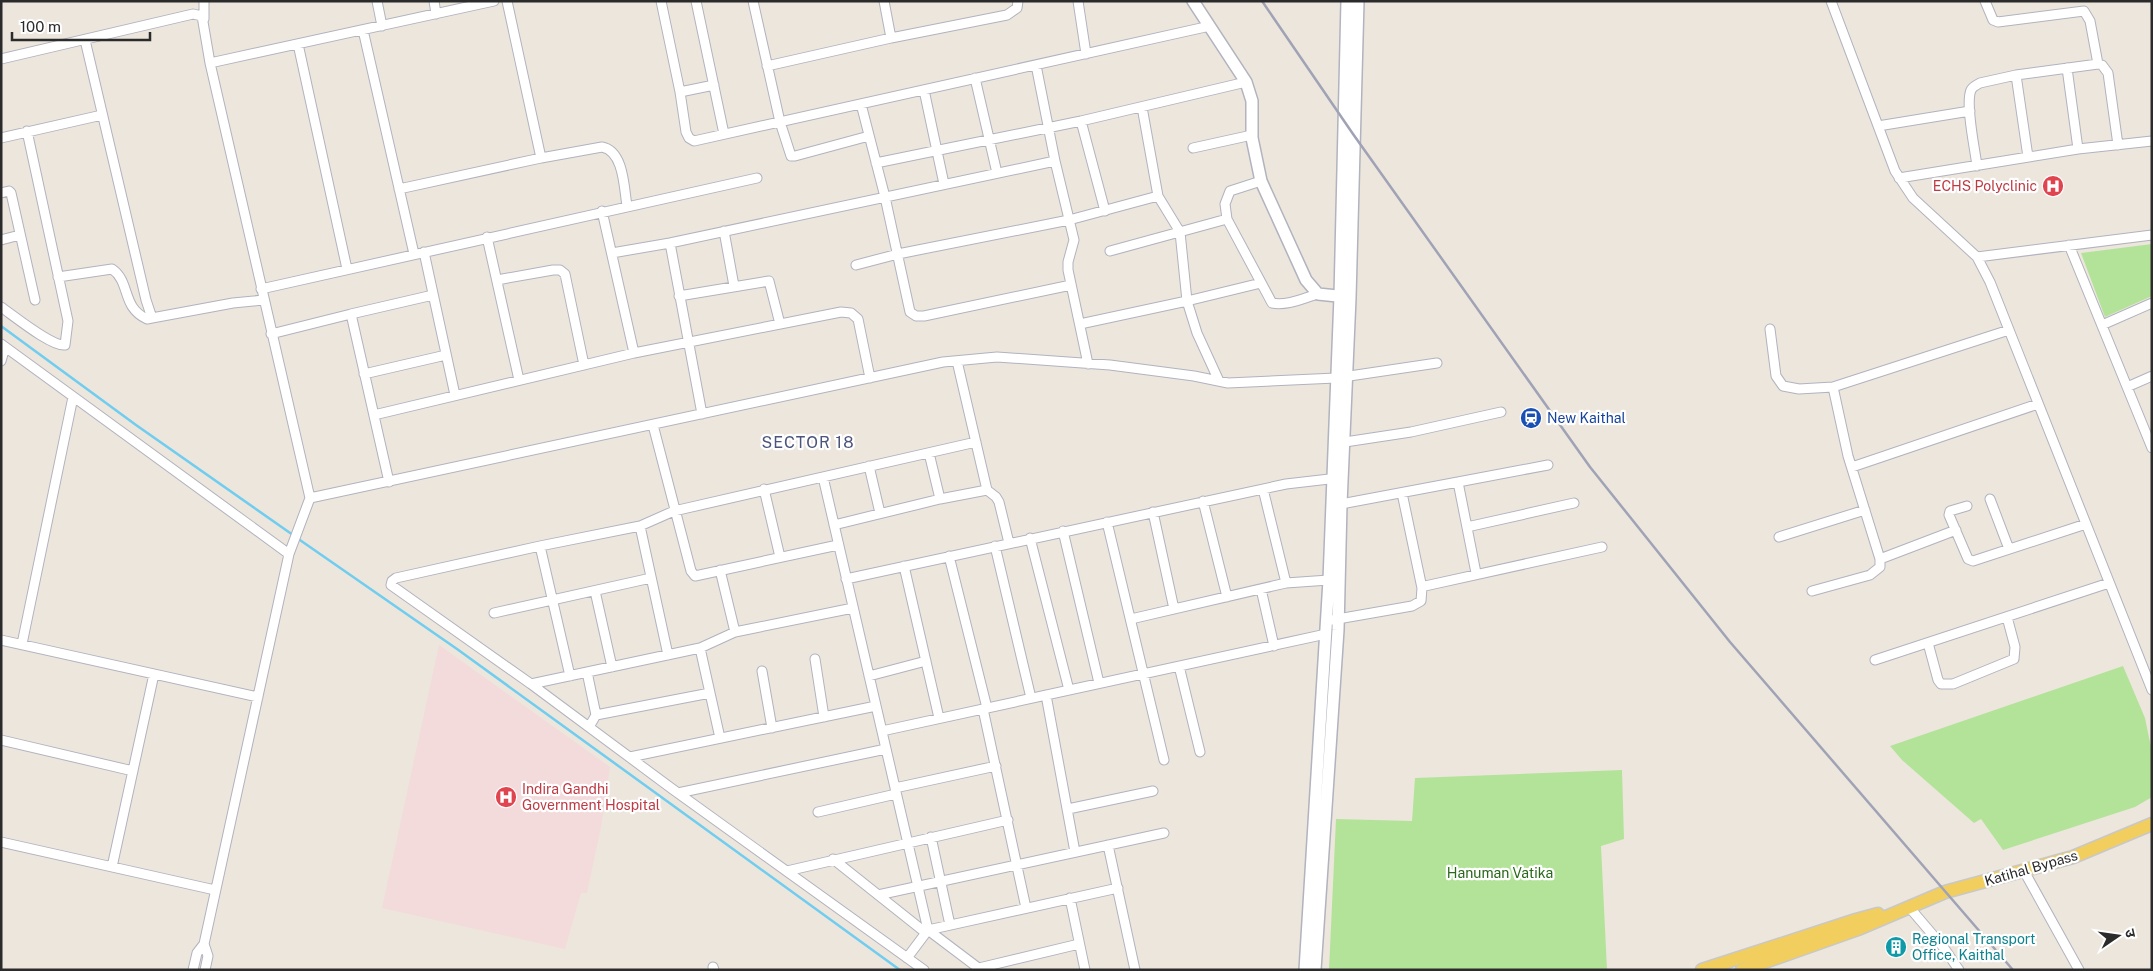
<svg xmlns="http://www.w3.org/2000/svg" width="2153" height="971" font-family="'Public Sans','Noto Sans Devanagari',sans-serif">
<style>
.medical{fill:#f3dadb}
.green{fill:#b3e399}
.lines{fill:none;stroke-linecap:round;stroke-linejoin:round}
.stream{stroke:#70cdef;stroke-width:2.5}
.street-casing{stroke:#b1b3be;stroke-width:11}
.secondary-casing{stroke:#b1b3be;stroke-width:14}
.primary-casing{stroke:#c8c8c8;stroke-width:15}
.street{stroke:#fff;stroke-width:9}
.secondary{stroke:#fff;stroke-width:11}
.primary{stroke:#f1ce5e;stroke-width:12}
.rail{stroke:#9fa3b5;stroke-width:2.5}
.labels{text-anchor:middle;stroke-width:4.5;stroke-linejoin:round;paint-order:stroke}
.health-label{font-size:14px;fill:#be3a42;stroke:#fff;text-anchor:end}
.transit-label{font-size:14px;fill:#164399;stroke:#fff;text-anchor:start}
.street-label{font-size:14px;fill:#2b2b2b;stroke:#fff}
.park-label{font-size:14px;fill:#2b681a;stroke:#fff}
.culture-label{font-size:14px;fill:#0d838f;stroke:#fff;text-anchor:start}
.quarter-label{font-size:16px;letter-spacing:1px;fill:#4b547c;stroke:#fff}
</style>
<rect width="100%" height="100%" fill="#ede6dd"/>
<path class="medical" d="M 439,645 L 610,767 L 601,827 L 587,893 L 581,893 L 565,949 L 382,908 Z"/>
<path class="green" d="M 2152,244 L 2152,296 L 2105,317 L 2081,253 Z
M 2123,666 L 2145,718 L 2152,752 L 2152,797 L 2135,807 L 2003,850 L 1981,819 L 1974,823 L 1902,760 L 1890,746 Z
M 1622,770 L 1624,839 L 1601,846 L 1607,970 L 1329,970 L 1336,819 L 1412,821 L 1415,778 Z"/>
<g class="lines">
<path class="stream" d="M 1,326 L 136,425 L 293,535
M 297,538 L 457,649 L 900,970"/>
<g class="street-casing">
<path id="street" d="M 204,1 L 204,19
M 377,1 L 382,26
M 434,1 L 436,14
M 507,1 L 541,158
M 661,1 L 680,92 L 686,132 L 689,138 L 694,141 L 1210,26
M 696,1 L 724,134
M 753,1 L 780,122 L 791,156 L 795,156 L 869,136
M 884,1 L 891,38
M 1078,1 L 1086,54
M 1831,1 L 1895,171 L 1913,198 L 1977,257 L 1990,282 L 2152,690
M 1985,1 L 1993,20 L 1998,22 L 2084,11 L 2090,21 L 2098,64
M 363,30 L 414,254
M 298,44 L 347,269
M 1,59 L 193,14 L 202,16 L 210,63 L 310,498 L 289,554 L 204,944 L 197,953 L 193,970
M 210,63 L 494,1
M 1036,65 L 1055,161 L 1074,240 L 1068,262 L 1068,270 L 1088,364
M 767,66 L 891,38 L 1007,15 L 1017,8 L 1018,1
M 2067,68 L 2078,149
M 2016,75 L 2028,157
M 975,78 L 997,173
M 924,90 L 944,184
M 680,92 L 714,85
M 861,104 L 885,197 L 910,312 L 916,316 L 924,316 L 1071,285
M 1081,121 L 1105,211
M 1878,126 L 1970,111
M 1,138 L 102,115
M 1193,148 L 1252,135
M 876,163 L 1081,121 L 1246,82
M 1977,166 C 1975,149 1965,104 1971,90 C 1973,86 1977,85 1980,83 L 2016,75 L 2098,64 L 2102,65 L 2108,73 L 2118,145
M 1899,178 L 2078,149 L 2152,141
M 1261,181 L 1230,191 L 1225,204 L 1227,219 L 1272,303 C 1288,306 1303,298 1318,294
M 399,189 L 541,158 L 602,147 C 624,151 624,188 627,206
M 1,193 L 9,191 L 11,193 L 35,300
M 602,211 L 634,353
M 724,231 L 734,286
M 487,237 L 519,380
M 1,240 L 20,235
M 670,243 L 702,414
M 2069,245 L 2152,448
M 1110,251 L 1227,219
M 424,252 L 455,395
M 612,253 L 670,243 L 1055,161
M 1977,257 L 2152,235
M 856,265 L 898,254 L 1069,220 L 1158,196
M 58,277 L 112,269 C 131,282 121,307 147,319 L 152,318 L 146,300 L 85,40
M 497,280 L 553,270 L 560,270 L 565,274 L 584,365
M 261,289 L 757,178
M 679,296 L 769,281 L 780,324
M 1,307 C 14,316 52,347 65,345 L 68,321 L 27,131
M 152,318 L 233,303 L 263,300
M 1080,324 L 1187,301 L 1180,232 L 1158,196 L 1142,107
M 2102,325 L 2152,303
M 1770,329 L 1776,376 L 1783,386 L 1799,389 L 1833,387 L 2009,330
M 271,334 L 351,314
M 1,344 L 289,554
M 1,361 L 5,347
M 957,361 L 987,490 L 996,497 L 999,502 L 1009,543
M 364,374 L 446,355
M 1219,381 L 1197,333 L 1187,301 L 1261,283
M 2127,387 L 2152,376
M 374,415 L 634,353 L 841,312 L 851,313 L 858,319 L 870,378
M 653,425 L 691,571 L 695,576 L 838,545
M 1345,442 L 1411,432 L 1501,412
M 929,453 L 940,499
M 869,466 L 880,513
M 1852,467 L 2038,404
M 823,477 L 928,930 L 907,958
M 389,482 L 351,314 L 433,295
M 1458,482 L 1548,465
M 764,489 L 780,557
M 1263,489 L 1286,583
M 1402,493 L 1422,588
M 310,498 L 943,362 L 997,357 L 1110,365 L 1194,376 L 1228,383 L 1336,378 L 1437,363
M 1990,499 L 2009,549
M 1203,501 L 1227,597
M 1341,504 L 1458,482 L 1476,573
M 1967,506 L 1950,511 L 1949,515 L 1968,559 L 1973,561 L 2086,524
M 1153,512 L 1174,609
M 1107,522 L 1164,760
M 834,525 L 940,499 L 987,490
M 640,526 L 668,655
M 1467,527 L 1574,503
M 1063,531 L 1099,683
M 1779,537 L 1865,510
M 1030,538 L 1069,690
M 540,546 L 570,676
M 995,546 L 1031,698
M 949,556 L 987,708
M 1880,559 L 1956,530
M 904,566 L 939,718
M 720,570 L 735,632 L 853,608
M 846,579 L 1286,484 L 1338,478
M 1261,589 L 1274,646
M 595,591 L 612,667
M 1812,591 L 1870,575 L 1880,567 L 1880,559 L 1848,456 L 1833,387
M 494,613 L 651,578
M 1131,619 L 1286,583 L 1329,580
M 1332,620 L 1412,606 L 1421,601 L 1422,588 L 1425,586 L 1602,547
M 1,640 L 258,697
M 1928,643 L 1938,680 L 1941,684 L 1953,684 L 2014,659 L 2015,647 L 2007,617
M 22,644 L 73,397
M 700,648 L 720,738
M 815,659 L 824,717
M 1875,660 L 2109,583
M 1179,666 L 1200,752
M 762,671 L 772,728
M 587,672 L 596,715
M 869,676 L 926,661
M 531,684 L 700,648 L 735,632
M 1046,695 L 1075,852
M 983,709 L 1026,908
M 589,727 L 596,715 L 710,693
M 882,731 L 1326,634
M 1,740 L 133,771
M 630,757 L 876,706
M 895,788 L 996,766
M 678,793 L 886,749
M 1068,809 L 1153,791
M 818,812 L 896,794
M 931,837 L 950,925
M 1,842 L 215,890
M 1108,845 L 1135,970
M 833,859 L 926,933
M 112,867 L 154,674
M 787,871 L 1008,820
M 2024,871 L 2079,970
M 878,895 L 1164,833
M 1070,898 L 1085,970
M 1909,907 L 1944,948 L 1959,970
M 928,930 L 1118,888
M 928,930 L 981,970
M 204,944 L 208,956 L 205,970
M 713,967 L 714,970
M 979,968 L 1079,944
M 924,970 L 671,788 L 531,684 L 391,585 L 392,581 L 396,578 L 540,546 L 640,526 L 674,511 L 976,442"/>
</g>
<g class="secondary-casing">
<path id="secondary" d="M 1193,1 L 1246,82 L 1252,101 L 1252,138 L 1261,181 L 1306,280 L 1318,294 L 1347,297
M 1305,970 L 1329,580 L 1340,296 L 1347,1
M 1315,970 L 1338,630 L 1341,504 L 1350,298 L 1358,1"/>
</g>
<g class="primary-casing">
<path id="primary" d="M 1702,970 L 1856,920 L 1878,914
M 1742,970 L 1858,929 L 1945,892 L 2073,857 L 2152,824"/>
</g>
<use href="#street" class="street"/>
<use href="#secondary" class="secondary"/>
<use href="#primary" class="primary"/>
<path class="rail" d="M 1262,1 L 1353,134 L 1590,467 L 1730,642 L 2013,970"/>
</g>
<defs>
<g id="hospital-disc" transform="scale(1.125)"><circle r="9.5" fill="#e0444e" stroke="#fff"/><path d="M-5-5h3v3.5h4V-5h3V5h-3V1.5h-4V5h-3Z" fill="#fff"/></g>
<g id="station-disc" transform="scale(1.125)"><circle r="9.5" fill="#1a4fb4" stroke="#fff"/><path d="M-3-6H3Q5-6 5-4V2Q5 4 3 4L4.5 6H3L1.5 4h-3L-3 6H-4.5L-3 4Q-5 4-5 2V-4Q-5-6-3-6ZM-3.5-4v3h7v-3ZM-3.5 1v1.5H-2V1ZM2 1v1.5H3.5V1Z" fill="#fff"/></g>
<g id="building-disc" transform="scale(1.125)"><circle r="9.5" fill="#0f9aa8" stroke="#fff"/><path d="M-4-6H4V6H1V3H-1V6H-4ZM-2.5-4.3h1.7v1.8h-1.7ZM.8-4.3h1.7v1.8H.8ZM-2.5-1h1.7V.8h-1.7ZM.8-1h1.7V.8H.8Z" fill="#fff"/></g>
</defs>
<g fill-rule="evenodd">
<use href="#hospital-disc" x="2053" y="186"/>
<use href="#station-disc" x="1531" y="418"/>
<use href="#hospital-disc" x="506" y="797"/>
<use href="#building-disc" x="1896" y="947"/>
</g>
<g class="labels">
<g class="health-label">
<text x="2037" y="191">ECHS Polyclinic</text>
<text x="522" y="794" text-anchor="start">Indira Gandhi<tspan x="522" dy="16">Government Hospital</tspan></text>
</g>
<g class="transit-label">
<text x="1547" y="423">New Kaithal</text>
</g>
<g class="street-label">
<text transform="translate(2031 868) rotate(-16)" y="5">Katihal Bypass</text>
</g>
<g class="park-label">
<text x="1500" y="878">Hanuman Vatika</text>
</g>
<g class="culture-label">
<text x="1912" y="944">Regional Transport<tspan x="1912" dy="16">Office, Kaithal</tspan></text>
</g>
<g class="quarter-label">
<text x="808" y="448">SECTOR 18</text>
</g>
</g>
<rect width="2153" height="971" fill="none" stroke="#2b2b2b" stroke-width="5"/>
<g transform="translate(2118 936) rotate(77)" stroke="#ffffff" stroke-width="4" paint-order="stroke">
<path d="M0-4L9 19L0 12L-9 19Z" fill="#2b2b2b"/>
<text y="-8" font-size="14" font-weight="bold" text-anchor="middle" fill="#2b2b2b">उ</text>
</g>
<path d="M12 32v8h138v-8" fill="none" stroke="#2b2b2b" stroke-width="2.5"/>
<text x="20" y="32" font-size="15" fill="#2b2b2b" stroke="#ffffff" stroke-width="4" paint-order="stroke">100 m</text>
</svg>
